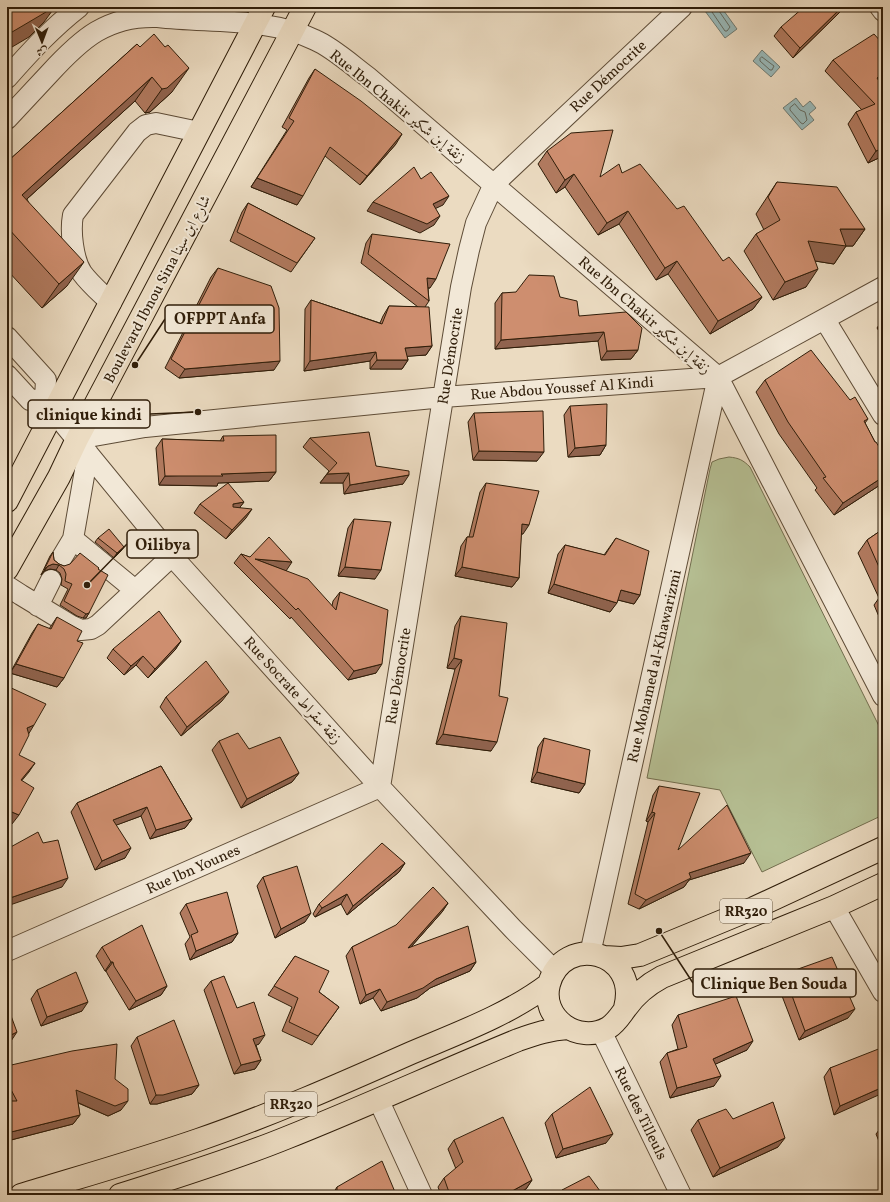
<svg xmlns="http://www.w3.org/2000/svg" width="890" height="1202" font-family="Vollkorn,Amiri,serif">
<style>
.green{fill:#b6c094;stroke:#726e4e}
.water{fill:#99b9b9;stroke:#6f7b73}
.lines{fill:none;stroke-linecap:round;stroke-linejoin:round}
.shore{stroke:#646b61;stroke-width:1}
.minor-casing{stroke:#5e4c37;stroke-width:22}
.major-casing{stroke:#2f1d09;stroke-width:24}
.minor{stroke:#f2e8d7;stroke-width:20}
.major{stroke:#ebdbc1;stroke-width:22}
.wall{fill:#b17a5f;stroke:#2f1d09}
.shaded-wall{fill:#90634e;stroke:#2f1d09}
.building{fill:#ce8e6f;stroke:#2f1d09}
.labels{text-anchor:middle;stroke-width:4;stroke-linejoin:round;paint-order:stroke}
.shield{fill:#f2e8d7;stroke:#6a5a47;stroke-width:1}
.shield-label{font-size:14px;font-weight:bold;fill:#2f1d09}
.street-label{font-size:15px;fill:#2f1d09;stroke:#f2e8d7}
.leader{fill:none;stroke:#2f1d09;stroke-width:1.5}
.callout-dot{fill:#2f1d09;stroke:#f2e8d7;stroke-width:1.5}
.callout{fill:#f2e8d7;stroke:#2f1d09;stroke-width:1.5}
.callout-label{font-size:16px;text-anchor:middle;font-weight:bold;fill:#2f1d09}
</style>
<rect width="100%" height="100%" fill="#ebdbc1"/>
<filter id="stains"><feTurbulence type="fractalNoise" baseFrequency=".005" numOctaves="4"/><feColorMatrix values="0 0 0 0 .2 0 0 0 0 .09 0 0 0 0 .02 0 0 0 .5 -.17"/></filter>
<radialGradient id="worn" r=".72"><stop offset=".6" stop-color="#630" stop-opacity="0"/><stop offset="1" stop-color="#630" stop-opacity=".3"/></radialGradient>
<path class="green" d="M 729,457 C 739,458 743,460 750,467 L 883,734 L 883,815 L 762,872 L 720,790 L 647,778 L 710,469 L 712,462 L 719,459 Z"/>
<path class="water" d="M 710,7 L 721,7 L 737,29 L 725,38 L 705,11 Z
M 762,50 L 780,67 L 771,77 L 753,61 Z
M 796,98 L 803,107 L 810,101 L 816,108 L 809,114 L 814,120 L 802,130 L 783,108 Z"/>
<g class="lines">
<path class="shore" d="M 712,7 L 712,12 L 725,31 L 727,31 L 730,27 L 719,11 L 718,7
M 762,57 L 774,66 L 772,70 L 770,70 L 760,61 L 760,59 Z
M 795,104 L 800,110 L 805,112 L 807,120 L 803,124 L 801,123 L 790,110 L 790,108 Z"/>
<g class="minor-casing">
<path id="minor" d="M 880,7 L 883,11
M 7,78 C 30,52 52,28 79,7
M 7,119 C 21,104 35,89 49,74 C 81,39 107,15 158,17 C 210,23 267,17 315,40 C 332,47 353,66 368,77 L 718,377 L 883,696
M 111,303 C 102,294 90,284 82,273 C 73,259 70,231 73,215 L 137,132 L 146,125 L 156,123 L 199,132
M 825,320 L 883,415
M 7,337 L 46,380 L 45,399 L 54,412 L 172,556 L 380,787 L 513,929 L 555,971
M 7,375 L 30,400 L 45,399
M 77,439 L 145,427 L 443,397 L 718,377 L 883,287
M 88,453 L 73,539 L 135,590
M 61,559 L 73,539
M 7,586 L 21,595 L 72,626 L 81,630 L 91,629 L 98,625 L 172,556
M 38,606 L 51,580
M 834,907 L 883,992
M 7,951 L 380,787 L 461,287 L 469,250 L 476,223 L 494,184 L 682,7
M 590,954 L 718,377
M 601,1031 L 681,1195
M 379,1101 L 422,1195"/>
</g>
<g class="major-casing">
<path id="major" d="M 7,501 L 264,7
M 7,569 L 59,477 L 77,439 L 305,7
M 604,957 L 621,958 L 640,955 L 754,908 L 883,848
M 625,1008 C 640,950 563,933 549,984 C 540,1018 578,1045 608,1028 C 616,1023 620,1016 626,1008 C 636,994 647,985 662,977 L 834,907 L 883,884
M 21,1195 C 80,1177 140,1160 198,1140 C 271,1115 341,1084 411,1053 C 458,1033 508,1015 549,984
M 120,1195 C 176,1177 232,1160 286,1138 C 364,1107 440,1072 518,1040 C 535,1034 550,1029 568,1028"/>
</g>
<use href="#minor" class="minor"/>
<use href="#major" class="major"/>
</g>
<path class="wall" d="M 840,12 L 793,58 L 774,36 L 781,27 Z
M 137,44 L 172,92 L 150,112 L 145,113 L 135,101 L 27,199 L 67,286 L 42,308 L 7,270 L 7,162 Z
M 833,60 L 879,82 L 883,87 L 883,156 L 868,163 L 848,124 L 856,112 L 862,110 L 825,71 Z
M 315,69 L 396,144 L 360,185 L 325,156 L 297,205 L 251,187 L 287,130 L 282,127 L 309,78 Z
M 547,151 L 600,177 L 622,173 L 677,209 L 723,261 L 762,297 L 753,309 L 710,334 L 668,274 L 656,280 L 619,224 L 598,235 L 565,187 L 556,193 L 538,164 Z
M 777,182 L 865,229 L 853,246 L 846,246 L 834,264 L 815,261 L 806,287 L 773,300 L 744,251 L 756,234 L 764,230 L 756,214 Z
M 248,203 L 315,238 L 291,272 L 230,241 L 242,212 Z
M 372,234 L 430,288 L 428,288 L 429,301 L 425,307 L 432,346 L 426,355 L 407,356 L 408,360 L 402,369 L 370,369 L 370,361 L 304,371 L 305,309 L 311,300 L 380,323 L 383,316 L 389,306 L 418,307 L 361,263 L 366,243 Z
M 218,268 L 274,370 L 179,378 L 165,368 L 211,277 Z
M 502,293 L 560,297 L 579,316 L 638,350 L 631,359 L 601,360 L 598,341 L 495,349 L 495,303 Z
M 883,319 L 883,337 L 877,328 Z
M 765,380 L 850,400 L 868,419 L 865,423 L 875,442 L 883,453 L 883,483 L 834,515 L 815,490 L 817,488 L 779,434 L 756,392 Z
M 570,406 L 606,445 L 600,455 L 568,457 L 564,415 Z
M 474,413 L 537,461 L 473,460 L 468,422 Z
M 223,436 L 276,472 L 269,481 L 218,483 L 217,486 L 159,485 L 156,448 L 162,439 L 220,441 Z
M 310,438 L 376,466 L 403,484 L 344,494 L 343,483 L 320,483 L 329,471 L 303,447 Z
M 486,483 L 523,534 L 521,534 L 519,578 L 512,587 L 455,576 L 461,546 L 467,537 L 469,537 L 480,492 Z
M 244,502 L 240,507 L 246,518 L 226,539 L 194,513 L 200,504 Z
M 354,519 L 375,579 L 338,576 L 348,528 Z
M 883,529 L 883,626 L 874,605 L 879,598 L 858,553 L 867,540 Z
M 98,538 L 121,551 L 114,558 L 95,542 Z
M 616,538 L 640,595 L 634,604 L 618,600 L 610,612 L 548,593 L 558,554 L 565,545 L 604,555 Z
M 53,552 L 54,560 L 59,564 L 64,566 L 98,569 L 89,613 L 86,618 L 83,618 L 77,616 L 60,605 L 68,589 L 61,585 L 62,579 L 60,573 L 56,570 L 50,569 L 44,571 L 41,575 L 50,556 Z
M 241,554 L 286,571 L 332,606 L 333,601 L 340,592 L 376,673 L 348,680 L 291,617 L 290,619 L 234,563 Z
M 461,616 L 491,751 L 436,744 L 455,669 L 447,668 L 455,626 Z
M 57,617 L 77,641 L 64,678 L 57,687 L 10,673 L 32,633 L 38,624 L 49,629 Z
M 181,641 L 175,650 L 148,678 L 136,665 L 124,675 L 107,658 L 113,649 Z
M 166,697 L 222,701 L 181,736 L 160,707 Z
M 544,738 L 585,784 L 579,793 L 531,782 L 538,747 Z
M 219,741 L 249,749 L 299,773 L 292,782 L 241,808 L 212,750 Z
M 161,766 L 192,819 L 185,828 L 150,839 L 141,816 L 116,825 L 125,858 L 95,870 L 71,812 L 77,803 Z
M 659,786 L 678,850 L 744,863 L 689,880 L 684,887 L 639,909 L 628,904 L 648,822 L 646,821 L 653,795 Z
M 405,863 L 399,872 L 347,915 L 341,904 L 315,917 L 313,914 L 319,904 Z
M 263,877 L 305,922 L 275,938 L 257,886 Z
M 448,903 L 442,912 L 411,947 L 476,962 L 470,971 L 430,988 L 417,998 L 381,1011 L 373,998 L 360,1004 L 346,956 L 352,947 Z
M 186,904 L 238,933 L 232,942 L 190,960 L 185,944 L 190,937 L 180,913 Z
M 102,947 L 167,986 L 161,995 L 129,1010 L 108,975 L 106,971 L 105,971 L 96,956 Z
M 295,956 L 319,992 L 339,1007 L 312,1045 L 282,1031 L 292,1007 L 268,995 Z
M 784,974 L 848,1018 L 799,1040 L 777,983 Z
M 211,981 L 237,1008 L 259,1044 L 256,1045 L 261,1060 L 255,1069 L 234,1074 L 204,990 Z
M 37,990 L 82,1011 L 41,1026 L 31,999 Z
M 678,1015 L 747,1050 L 715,1064 L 714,1086 L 670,1098 L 660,1062 L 667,1053 L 678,1049 L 672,1025 Z
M 137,1037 L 199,1085 L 192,1094 L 157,1104 L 150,1104 L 131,1046 Z
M 883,1054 L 834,1115 L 824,1077 L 830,1068 Z
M 7,1066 L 115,1079 L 121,1110 L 108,1116 L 78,1103 L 80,1115 L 73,1124 L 7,1141 Z
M 552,1114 L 606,1143 L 556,1158 L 545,1123 Z
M 733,1119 L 778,1147 L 713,1177 L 691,1130 L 698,1120 Z
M 883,1125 L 883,1151 L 876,1134 Z
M 454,1140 L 532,1180 L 526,1189 L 515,1195 L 441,1195 L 438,1187 L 444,1178 L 456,1169 L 448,1149 Z
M 337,1187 L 395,1192 L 393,1195 L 332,1195 Z
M 562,1190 L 603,1195 L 558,1195 Z"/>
<path class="shaded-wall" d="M 48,7 L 59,7 L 52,11 L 44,22 L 29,37 L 7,50 L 7,35 Z
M 842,7 L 843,7 L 840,12 L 793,58 L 800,48 Z
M 189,68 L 172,92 L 150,112 L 145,113 L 162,89 Z
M 883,73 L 883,79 L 869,89 L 877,78 Z
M 152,77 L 135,101 L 7,217 L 22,195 Z
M 402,134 L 396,144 L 360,185 L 367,176 Z
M 883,148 L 883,156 L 868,163 L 876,151 Z
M 574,174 L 565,187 L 556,193 L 565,180 Z
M 257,178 L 303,196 L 297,205 L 251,187 Z
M 449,196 L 443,205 L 426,213 L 433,204 Z
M 373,202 L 440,216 L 434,225 L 420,233 L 367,211 Z
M 628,211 L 619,224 L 598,235 L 607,223 Z
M 840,229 L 865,229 L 853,246 L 846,246 L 834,264 L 796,258 L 808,241 Z
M 677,261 L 668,274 L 656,280 L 665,268 Z
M 84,262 L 67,286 L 42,308 L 59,284 Z
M 818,269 L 806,287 L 773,300 L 785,282 Z
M 427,278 L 436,279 L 430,288 L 420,287 Z
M 762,297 L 753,309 L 710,334 L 718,321 Z
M 604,332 L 598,341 L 495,349 L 501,340 Z
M 432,346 L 426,355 L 399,357 L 405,348 Z
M 638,350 L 631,359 L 601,360 L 607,351 Z
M 376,352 L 370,361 L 304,371 L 310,361 Z
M 377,360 L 408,360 L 402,369 L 370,369 Z
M 280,361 L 274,370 L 179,378 L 185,369 Z
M 606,445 L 600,455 L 568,457 L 575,448 Z
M 479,451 L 544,452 L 537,461 L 473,460 Z
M 276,472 L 269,481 L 218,483 L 217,486 L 159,485 L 165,476 Z
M 349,473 L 343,483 L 320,483 L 327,474 Z
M 409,475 L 403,484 L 344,494 L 350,485 Z
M 883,477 L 883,483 L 834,515 L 843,503 Z
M 244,502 L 237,511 L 227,513 L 233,504 Z
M 252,509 L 246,518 L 226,539 L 232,530 Z
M 522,524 L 529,525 L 523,534 L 516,533 Z
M 124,547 L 121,551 L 114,558 L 117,553 Z
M 255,559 L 292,562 L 286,571 Z
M 53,564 L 59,565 L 56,570 L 50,569 L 44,571 L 41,575 L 48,566 Z
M 345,567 L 381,570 L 375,579 L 338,576 Z
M 462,567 L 519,578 L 512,587 L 455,576 Z
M 554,584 L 617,603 L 610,612 L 548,593 Z
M 621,590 L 640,595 L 634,604 L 614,599 Z
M 89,613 L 86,618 L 83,618 L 86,614 Z
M 181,641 L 175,650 L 148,678 L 155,669 Z
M 143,656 L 136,665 L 124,675 L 131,666 Z
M 454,658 L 462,660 L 455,669 L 447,668 Z
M 16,664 L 64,678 L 57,687 L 10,673 Z
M 382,664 L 376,673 L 348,680 L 354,671 Z
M 229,692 L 222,701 L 181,736 L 187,727 Z
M 34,725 L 28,735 L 27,728 Z
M 443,734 L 497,742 L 491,751 L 436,744 Z
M 35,763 L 29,772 L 14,790 L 21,780 Z
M 537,772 L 585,784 L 579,793 L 531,782 Z
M 299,773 L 292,782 L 241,808 L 247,799 Z
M 147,807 L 141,816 L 106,829 L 113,820 Z
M 7,810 L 19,815 L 12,824 L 7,822 Z
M 652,812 L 655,813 L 648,822 L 646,821 Z
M 192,819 L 185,828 L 150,839 L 156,830 Z
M 131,848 L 125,858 L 95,870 L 102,861 Z
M 751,853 L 744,863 L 689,880 L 684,887 L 639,909 L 646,900 L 689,873 Z
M 405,863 L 399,872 L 347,915 L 353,906 Z
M 68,878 L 62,887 L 7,906 L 7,899 Z
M 347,894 L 341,904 L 315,917 L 322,908 Z
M 448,903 L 442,912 L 402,957 L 408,948 Z
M 311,913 L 305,922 L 275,938 L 281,929 Z
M 238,933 L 232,942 L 190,960 L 196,951 Z
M 111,962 L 113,962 L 106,971 L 105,971 Z
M 476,962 L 470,971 L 430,988 L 417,998 L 381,1011 L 387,1002 L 436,979 Z
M 167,986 L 161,995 L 129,1010 L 136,1001 Z
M 380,989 L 373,998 L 360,1004 L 366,995 Z
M 88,1002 L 82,1011 L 41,1026 L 47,1017 Z
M 855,1009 L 848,1018 L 799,1040 L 805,1031 Z
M 17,1032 L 11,1041 L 7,1043 L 7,1037 Z
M 265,1035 L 259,1044 L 247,1049 L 253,1039 Z
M 753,1041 L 747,1050 L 707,1068 L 713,1059 Z
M 261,1060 L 255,1069 L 234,1074 L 241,1065 Z
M 721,1076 L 714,1086 L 670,1098 L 677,1088 Z
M 199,1085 L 192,1094 L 157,1104 L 150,1104 L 156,1095 Z
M 883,1087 L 883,1093 L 834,1115 L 840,1106 Z
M 76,1090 L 128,1101 L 121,1110 L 108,1116 L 70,1099 Z
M 80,1115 L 73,1124 L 7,1141 L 7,1133 Z
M 613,1134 L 606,1143 L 556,1158 L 563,1149 Z
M 785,1138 L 778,1147 L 713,1177 L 720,1168 Z
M 532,1180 L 526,1189 L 515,1195 L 505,1195 Z"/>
<path class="building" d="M 7,7 L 52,7 L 46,12 L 7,35 Z
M 804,7 L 842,7 L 800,48 L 781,27 Z
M 154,34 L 165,47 L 168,45 L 189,68 L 167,88 L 162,89 L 152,77 L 22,195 L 84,262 L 59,284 L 7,227 L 7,162 L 137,44 L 140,47 Z
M 874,34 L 883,44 L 883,73 L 877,78 L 883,87 L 883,148 L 876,151 L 856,112 L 875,104 L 833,60 Z
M 315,69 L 361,101 L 402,134 L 367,176 L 330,147 L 303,196 L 257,178 L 294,121 L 289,118 Z
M 613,130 L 600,177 L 619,164 L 622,173 L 640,164 L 677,209 L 684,206 L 723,261 L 729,257 L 762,297 L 718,321 L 677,261 L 665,268 L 628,211 L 607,223 L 574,174 L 565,180 L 547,151 L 571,133 Z
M 414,167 L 421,179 L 431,172 L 449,196 L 433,204 L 440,216 L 427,224 L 373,202 Z
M 777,182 L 837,187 L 865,229 L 840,229 L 846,246 L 808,241 L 818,269 L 785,282 L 756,234 L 780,220 L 768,197 Z
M 248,203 L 315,238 L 297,263 L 237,232 Z
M 372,234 L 450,244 L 436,279 L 427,278 L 429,301 L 368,254 Z
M 218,268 L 271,286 L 279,308 L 280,361 L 185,369 L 171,359 Z
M 529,275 L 554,276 L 560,297 L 577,301 L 579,316 L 626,312 L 642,328 L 638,350 L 607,351 L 604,332 L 501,340 L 502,293 L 516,292 Z
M 311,300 L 382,324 L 389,306 L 429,307 L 432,346 L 405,348 L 408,360 L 377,360 L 376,352 L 310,361 Z
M 811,350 L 850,400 L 855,397 L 868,419 L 864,421 L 875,442 L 876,442 L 883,453 L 883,477 L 843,503 L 823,478 L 826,477 L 788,422 L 765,380 Z
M 607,404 L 606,445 L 575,448 L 570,406 Z
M 543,411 L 544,452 L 479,451 L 474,413 Z
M 369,432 L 376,466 L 409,471 L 409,475 L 350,485 L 349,473 L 327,474 L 337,463 L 310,438 Z
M 276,435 L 276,472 L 221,474 L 223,476 L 165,476 L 162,439 L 224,441 L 223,436 Z
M 228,483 L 244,502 L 233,504 L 233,507 L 252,509 L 232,530 L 200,504 Z
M 486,483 L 539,491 L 529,525 L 522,524 L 519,578 L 462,567 L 467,537 L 473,537 Z
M 354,519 L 391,522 L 381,570 L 345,567 Z
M 109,529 L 124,547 L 117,553 L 98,538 Z
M 883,529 L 883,576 L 867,540 Z
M 269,537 L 292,562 L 255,559 L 308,579 L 336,610 L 340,592 L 388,610 L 382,664 L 354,671 L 298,608 L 296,610 L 241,554 L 250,557 Z
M 616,538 L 649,551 L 640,595 L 621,590 L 617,603 L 554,584 L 565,545 L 605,555 Z
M 53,552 L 54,560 L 59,564 L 64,566 L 70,564 L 80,553 L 99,568 L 98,569 L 108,575 L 89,613 L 86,614 L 81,611 L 64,601 L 72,584 L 65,581 L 66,574 L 64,569 L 59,565 L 53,564 L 48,566 L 44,570 Z
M 159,611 L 181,641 L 155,669 L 143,656 L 131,666 L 113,649 Z
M 461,616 L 507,623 L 499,696 L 508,698 L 497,742 L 443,734 L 462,660 L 454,658 Z
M 57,617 L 82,631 L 77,641 L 83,643 L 64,678 L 16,664 L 38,624 L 51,629 Z
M 206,661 L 229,692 L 187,727 L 166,697 Z
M 7,686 L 46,704 L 34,725 L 27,728 L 29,735 L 19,755 L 35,763 L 21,780 L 34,788 L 19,815 L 7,810 Z
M 238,733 L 249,749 L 280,737 L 299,773 L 247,799 L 219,741 Z
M 544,738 L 590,750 L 585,784 L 537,772 Z
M 161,766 L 192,819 L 156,830 L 147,807 L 113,820 L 131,848 L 102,861 L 77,803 Z
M 659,786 L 700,793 L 678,850 L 727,805 L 751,853 L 689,873 L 691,878 L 646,900 L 635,894 L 655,813 L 652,812 Z
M 38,832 L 43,843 L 58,840 L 68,878 L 7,899 L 7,849 Z
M 382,843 L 405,863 L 353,906 L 347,894 L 322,908 L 319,904 Z
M 297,866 L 311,913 L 281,929 L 263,877 Z
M 433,887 L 448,903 L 408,948 L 468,926 L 476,962 L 436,979 L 423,988 L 387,1002 L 380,989 L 366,995 L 352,947 L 396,925 Z
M 227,892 L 238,933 L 196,951 L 191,935 L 198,932 L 186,904 Z
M 142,925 L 167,986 L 136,1001 L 114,966 L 113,962 L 111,962 L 102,947 Z
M 295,956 L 329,971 L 319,992 L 339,1007 L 318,1036 L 289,1022 L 298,998 L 274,986 Z
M 832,957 L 855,1009 L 805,1031 L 784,974 Z
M 76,972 L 88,1002 L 47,1017 L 37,990 Z
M 224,976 L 237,1008 L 254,1002 L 265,1035 L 253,1039 L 261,1060 L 241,1065 L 211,981 Z
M 736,996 L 753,1041 L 713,1059 L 721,1076 L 677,1088 L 667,1053 L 687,1047 L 678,1015 Z
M 7,1005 L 17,1032 L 7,1037 Z
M 174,1020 L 199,1085 L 163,1095 L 156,1095 L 137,1037 Z
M 117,1044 L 115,1079 L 128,1089 L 128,1101 L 115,1106 L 76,1090 L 80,1115 L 7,1133 L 7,1101 L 17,1101 L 7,1082 L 7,1066 L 72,1051 Z
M 881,1048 L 883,1054 L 883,1087 L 840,1106 L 830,1068 Z
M 590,1087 L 613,1134 L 563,1149 L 552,1114 Z
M 773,1102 L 785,1138 L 720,1168 L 698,1120 L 726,1109 L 733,1119 Z
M 503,1117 L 532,1180 L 505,1195 L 450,1195 L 444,1178 L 463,1162 L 454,1140 Z
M 382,1161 L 395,1192 L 389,1195 L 338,1195 L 337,1193 L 337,1187 Z
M 589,1176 L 603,1195 L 564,1195 L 562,1190 Z"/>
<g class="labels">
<g class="shield">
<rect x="720" y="899" width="52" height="24" rx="3"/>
<rect x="265" y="1092" width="52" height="24" rx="3"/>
</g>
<g class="shield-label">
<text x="746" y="916">RR320</text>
<text x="291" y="1109">RR320</text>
</g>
<g class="street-label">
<text transform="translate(608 76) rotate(-43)" y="5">Rue Démocrite</text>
<text transform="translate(398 106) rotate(39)" y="5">Rue Ibn Chakir زنقة إبن شكير</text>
<text transform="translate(157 289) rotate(-62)" y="5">Boulevard Ibnou Sina شارع ابن سينا</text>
<text transform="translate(645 315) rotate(41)" y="5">Rue Ibn Chakir زنقة إبن شكير</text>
<text transform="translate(450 356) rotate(-81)" y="5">Rue Démocrite</text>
<text transform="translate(562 388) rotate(-4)" y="5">Rue Abdou Youssef Al Kindi</text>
<text transform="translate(654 666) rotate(-77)" y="5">Rue Mohamed al-Khawarizmi</text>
<text transform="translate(398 676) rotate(-81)" y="5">Rue Démocrite</text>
<text transform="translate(293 690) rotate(48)" y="5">Rue Socrate زنقة سقراط</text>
<text transform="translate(193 869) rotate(-24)" y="5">Rue Ibn Younes</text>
<text transform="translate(641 1113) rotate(64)" y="5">Rue des Tilleuls</text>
</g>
</g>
<path class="leader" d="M135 365L165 319M198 412L150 414M87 585L127 544M659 931L693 983"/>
<g class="callout-dot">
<circle cx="135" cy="365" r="4"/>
<circle cx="198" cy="412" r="4"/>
<circle cx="87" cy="585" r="4"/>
<circle cx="659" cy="931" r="4"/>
</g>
<g class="callout">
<rect x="165" y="305" width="109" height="28" rx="4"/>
<rect x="28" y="400" width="122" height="28" rx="4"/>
<rect x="127" y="530" width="71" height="28" rx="4"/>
<rect x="693" y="969" width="163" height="28" rx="4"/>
</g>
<g class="callout-label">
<text x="220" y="324">OFPPT Anfa</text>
<text x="89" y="420">clinique kindi</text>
<text x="163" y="550">Oilibya</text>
<text x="774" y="989">Clinique Ben Souda</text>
</g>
<rect width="890" height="1202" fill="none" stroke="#ebdbc1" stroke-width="24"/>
<rect x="8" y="8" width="874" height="1186" fill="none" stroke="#2f1d09" stroke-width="2"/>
<rect x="12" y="12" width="866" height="1178" fill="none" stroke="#2f1d09"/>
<g transform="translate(42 42) rotate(179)" stroke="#f2e8d7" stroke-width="3" paint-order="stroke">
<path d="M0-3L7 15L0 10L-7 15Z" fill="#2f1d09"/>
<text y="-6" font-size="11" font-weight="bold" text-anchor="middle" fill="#2f1d09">ش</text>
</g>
<rect width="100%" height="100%" filter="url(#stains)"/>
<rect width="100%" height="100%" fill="url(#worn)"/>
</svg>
